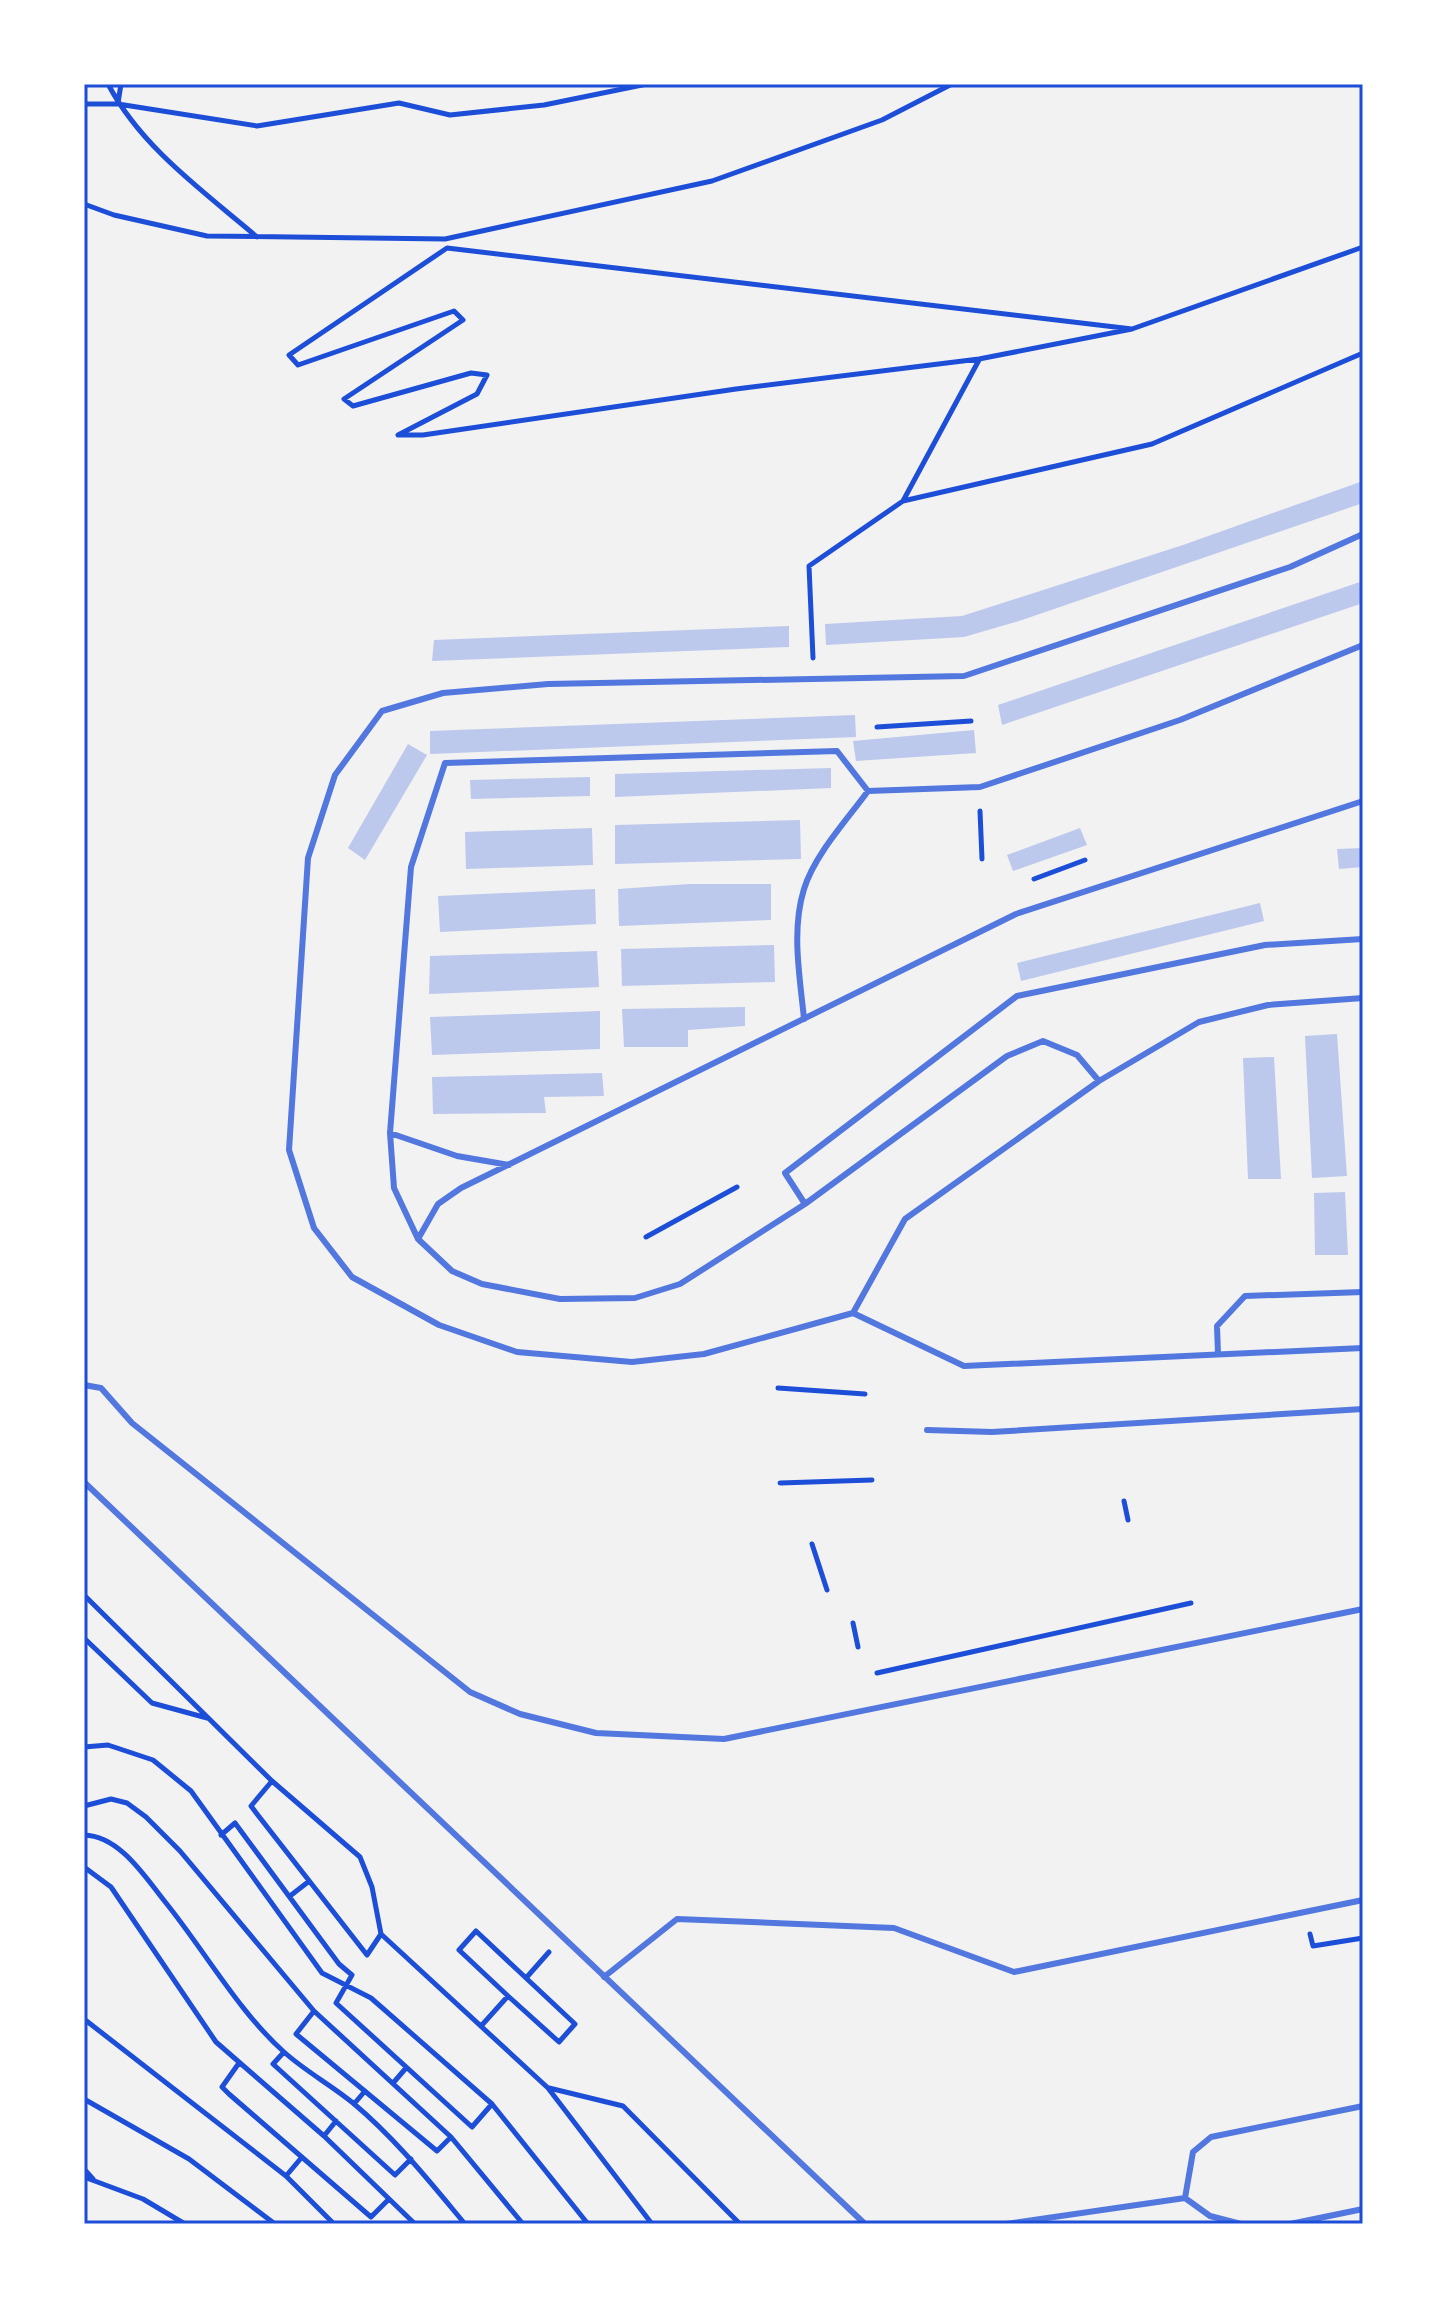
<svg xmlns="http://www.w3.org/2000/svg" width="1447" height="2308" font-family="Merriweather,serif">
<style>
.building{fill:#bdc9ec}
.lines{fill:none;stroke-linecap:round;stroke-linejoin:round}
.path{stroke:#1d4ed8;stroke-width:5}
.service{stroke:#5277de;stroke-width:6}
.neatline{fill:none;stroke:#1d4ed8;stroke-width:3}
</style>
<rect width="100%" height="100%" fill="#f2f2f2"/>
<path class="building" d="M 1363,481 L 1363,503 L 1022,620 L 964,637 L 826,645 L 825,624 L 962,616 L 1183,545 Z
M 1363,581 L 1363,603 L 1002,725 L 998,705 Z
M 789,626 L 789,647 L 432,661 L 434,640 Z
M 855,715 L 856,737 L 430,754 L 430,731 Z
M 974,730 L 976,753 L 856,761 L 853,741 Z
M 408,744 L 427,755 L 365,860 L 348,848 Z
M 831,768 L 831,788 L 615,797 L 615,774 Z
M 590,777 L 590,796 L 471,799 L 470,780 Z
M 800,820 L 801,859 L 615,864 L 615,825 Z
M 592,828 L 593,865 L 466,869 L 465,832 Z
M 1080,828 L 1087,845 L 1013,871 L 1007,855 Z
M 1363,848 L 1363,867 L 1339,869 L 1337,849 Z
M 689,884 L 771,884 L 771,920 L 619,926 L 618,889 Z
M 595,889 L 596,924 L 440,932 L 438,896 Z
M 1260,903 L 1264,921 L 1021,981 L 1017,963 Z
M 774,945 L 775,982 L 622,986 L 621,949 Z
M 597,951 L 599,987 L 429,994 L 430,956 Z
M 745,1007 L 745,1026 L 688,1030 L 688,1047 L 624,1047 L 622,1009 Z
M 600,1011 L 600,1049 L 432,1055 L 430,1017 Z
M 1337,1034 L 1347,1176 L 1312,1178 L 1305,1036 Z
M 1274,1057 L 1281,1179 L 1248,1179 L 1243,1058 Z
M 602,1073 L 604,1096 L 544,1097 L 546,1113 L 433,1114 L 432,1077 Z
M 1345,1192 L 1348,1255 L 1315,1255 L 1314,1193 Z"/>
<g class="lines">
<path class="path" d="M 108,84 C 141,147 203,191 257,237
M 118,103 L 121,84
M 84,104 L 118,104 L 257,126 L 399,103 L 450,115 L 544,105 L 647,84
M 84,204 L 114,215 L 207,236 L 445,239 L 712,181 L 882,120 L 952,84
M 398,435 L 477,394 L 487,375 L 471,373 L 353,406 L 344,399 L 463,320 L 454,311 L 298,365 L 289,355 L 447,248 L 1132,329
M 399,435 L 423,435 L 736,389 L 979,359 L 1132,329 L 1363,247
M 903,501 L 1152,444 L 1363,353
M 813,658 L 809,566 L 903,501 L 979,360
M 877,727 L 971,721
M 980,811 L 982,859
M 1034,879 L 1085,860
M 646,1237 L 737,1187
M 778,1388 L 865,1394
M 780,1483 L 872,1480
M 1124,1501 L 1128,1520
M 812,1544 L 827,1590
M 84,1595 L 272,1781 L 360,1857 L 372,1887 L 381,1934 L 548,2088 L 652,2224
M 853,1623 L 858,1647
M 84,1638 L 152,1703 L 207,1718
M 877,1673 L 1191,1603
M 84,1747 L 108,1745 L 153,1760 L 191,1791 L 322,1973 L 371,1998 L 492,2104 L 588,2224
M 272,1781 L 251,1806 L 257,1814 L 367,1955 L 381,1934
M 84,1806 L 111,1799 L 127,1803 L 146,1817 L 180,1851 L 314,2011 L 451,2137 L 523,2224
M 84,1835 C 120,1836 145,1877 166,1903 C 204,1950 239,2012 284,2052 C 305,2071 331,2085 353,2103 C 395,2138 430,2182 465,2224
M 221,1835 L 235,1823 L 339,1964 L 352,1975 L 336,2003 L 472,2127 L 492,2104
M 84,1867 L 111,1887 L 216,2042 L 324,2136 L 415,2224
M 290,1896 L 308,1882
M 1310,1934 L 1313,1946 L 1363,1938
M 508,1996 L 559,2042 L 575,2024 L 526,1978 L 549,1952
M 314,2011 L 296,2034 L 437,2151 L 451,2137
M 84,2019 L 286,2176 L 334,2224
M 482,2025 L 508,1996 L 459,1950 L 476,1931 L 526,1978
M 284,2052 L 273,2064 L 395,2175 L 411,2159
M 239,2063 L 222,2087 L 229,2094 L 371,2217 L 389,2199
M 394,2082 L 406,2068
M 549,2088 L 623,2106 L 740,2224
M 84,2099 L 189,2159 L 275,2224
M 354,2104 L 365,2091
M 324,2136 L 336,2121
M 84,2169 L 93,2179
M 286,2176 L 302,2157
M 84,2177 L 143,2199 L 185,2224"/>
<path class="service" d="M 868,791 L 980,787 L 1180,720 L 1363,645
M 804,1019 C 800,977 791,931 804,889 C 815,854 847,820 868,791 L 837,751 L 445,763 L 411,867 L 390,1133 L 394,1188 L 418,1239 L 452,1271 L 482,1284 L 560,1299 L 635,1298 L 680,1284 L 805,1204 L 1007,1056 L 1043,1041 L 1077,1055 L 1099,1081
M 390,1133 L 457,1156 L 509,1165
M 805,1204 L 785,1173 L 1017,996 L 1265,945 L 1363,939
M 418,1239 L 438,1204 L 461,1188 L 1016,914 L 1363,801
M 853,1313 L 704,1354 L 632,1362 L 517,1352 L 439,1325 L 352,1277 L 314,1228 L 289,1150 L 308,858 L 335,775 L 382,711 L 443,693 L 548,684 L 964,676 L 1290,567 L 1363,534
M 853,1313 L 905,1219 L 1099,1081 L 1199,1022 L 1268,1005 L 1363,998
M 853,1313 L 964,1366 L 1363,1348
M 1218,1354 L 1217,1326 L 1245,1296 L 1363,1292
M 84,1385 L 101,1388 L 132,1423 L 470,1692 L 520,1714 L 596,1733 L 724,1739 L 1363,1609
M 927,1430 L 992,1432 L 1363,1409
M 84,1482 L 865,2224
M 604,1977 L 677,1919 L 894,1928 L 1014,1972 L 1363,1900
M 1185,2198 L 1193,2152 L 1211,2137 L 1363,2106
M 1185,2198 L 1210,2216 L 1241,2224
M 1006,2224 L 1185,2198
M 1290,2224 L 1363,2209"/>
</g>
<rect width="1447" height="2308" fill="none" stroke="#ffffff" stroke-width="172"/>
<rect x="86" y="86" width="1275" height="2136" class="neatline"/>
</svg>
